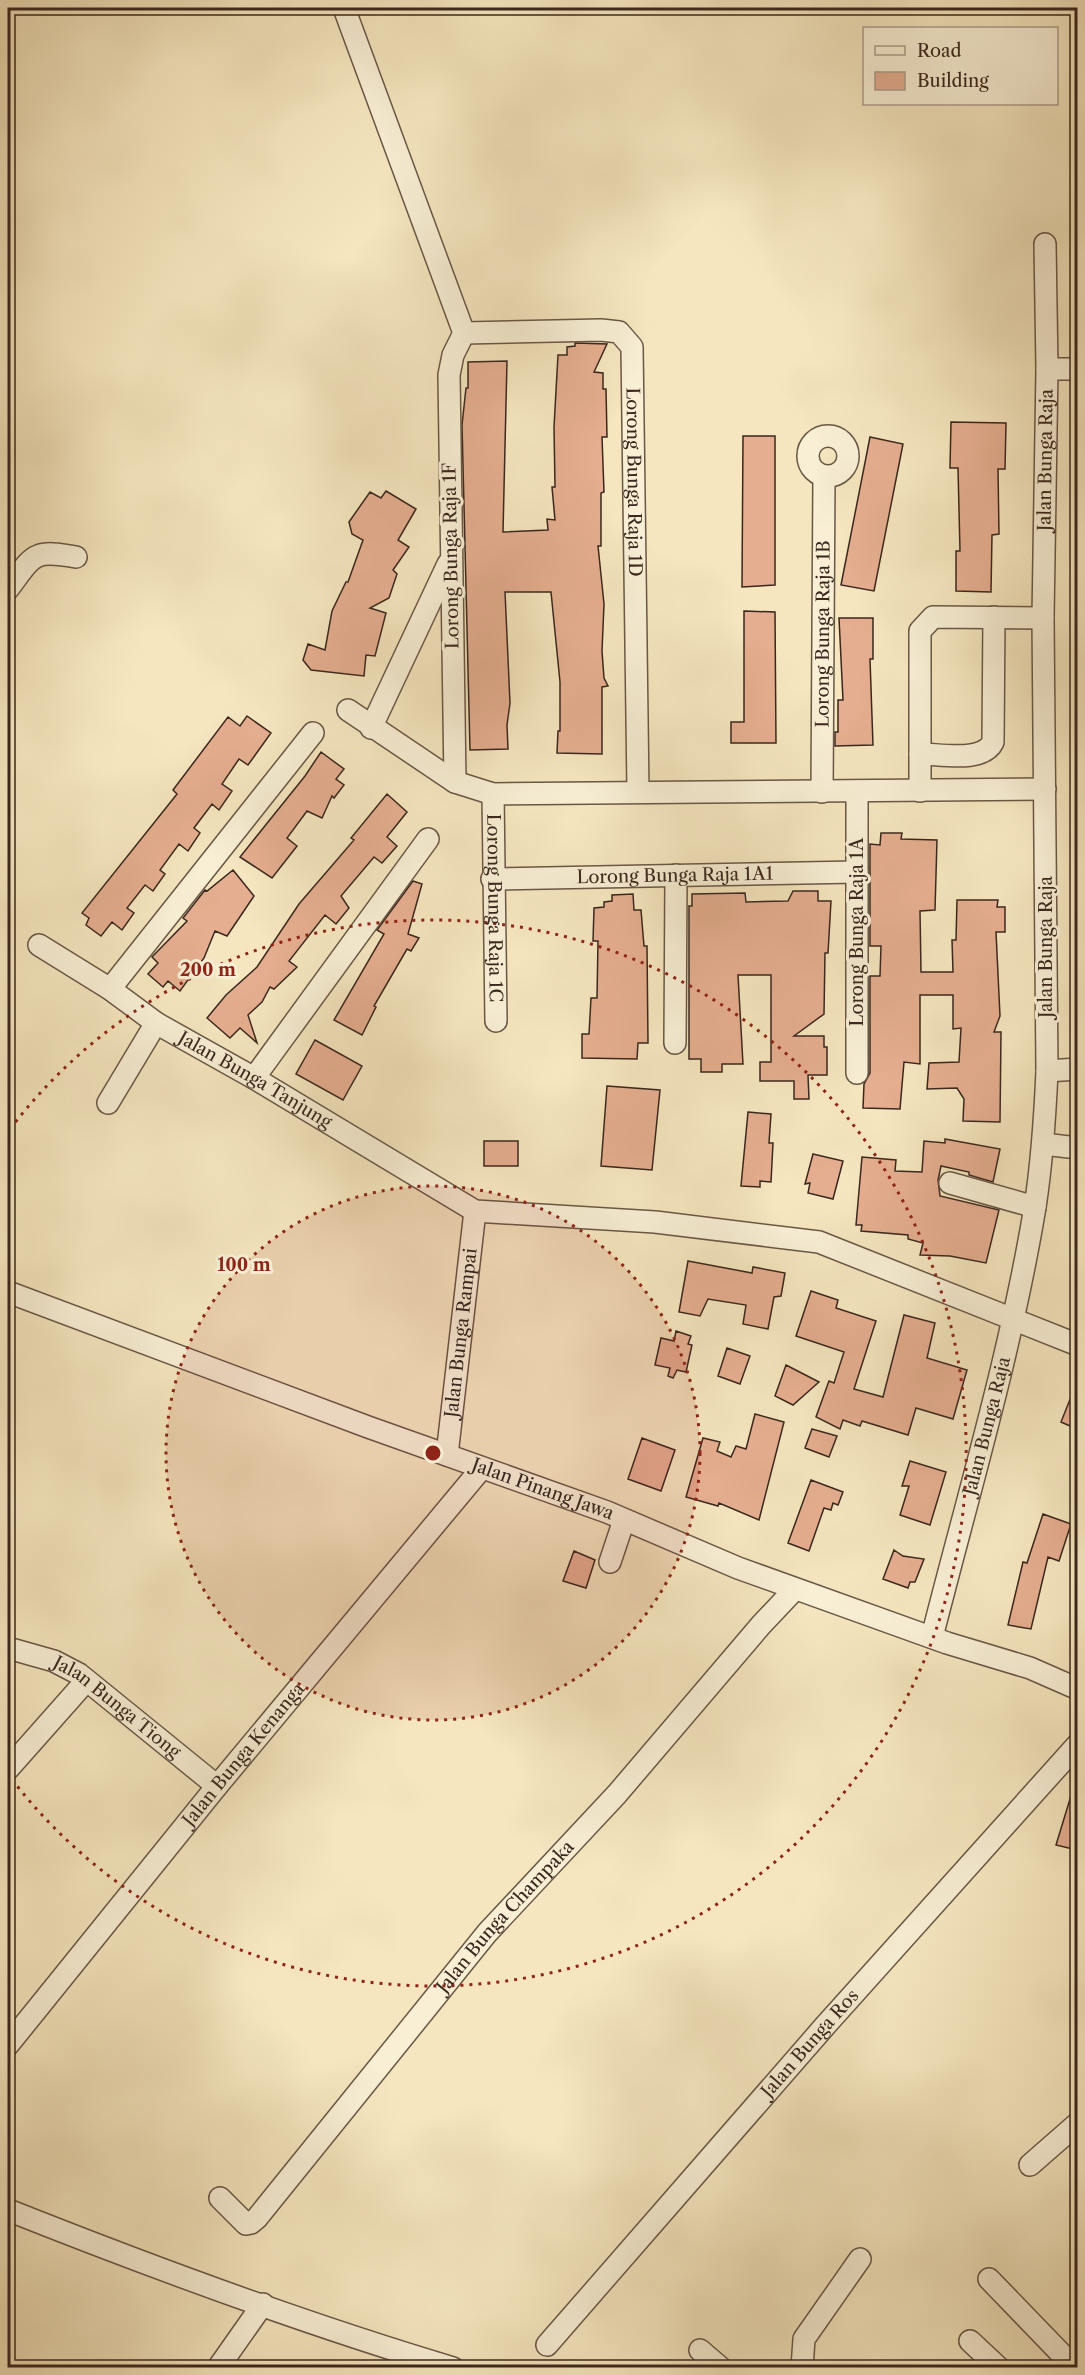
<svg xmlns="http://www.w3.org/2000/svg" width="1085" height="2375" font-family="'Libre Caslon Text',serif">
<style>
.building{fill:#e5ae90;stroke:#3a271e;stroke-width:1.5}
.lines{fill:none;stroke-linecap:round;stroke-linejoin:round}
.minor-casing{stroke:#695746;stroke-width:24}
.minor{stroke:#f8efd5;stroke-width:21}
.ring{fill:none;stroke:#8f2418;stroke-width:3;stroke-dasharray:3 6}
.labels{text-anchor:middle;stroke-width:6;stroke-linejoin:round;paint-order:stroke}
.street-label{font-size:18px;fill:#3a271e;stroke:#f8efd5}
.centre{fill:#8f2418;stroke:#f8efd5;stroke-width:3}
.ring-label{font-size:18px;text-anchor:middle;font-weight:bold;fill:#8f2418;stroke:#f8efd5;stroke-width:6;stroke-linejoin:round;paint-order:stroke}
</style>
<rect width="100%" height="100%" fill="#f5e6bf"/>
<filter id="stains"><feTurbulence type="fractalNoise" baseFrequency=".00333" numOctaves="4"/><feColorMatrix values="0 0 0 0 .2 0 0 0 0 .09 0 0 0 0 .02 0 0 0 .5 -.17"/></filter>
<radialGradient id="worn" r=".72"><stop offset=".6" stop-color="#630" stop-opacity="0"/><stop offset="1" stop-color="#630" stop-opacity=".3"/></radialGradient>
<path class="building" d="M 575,343 L 607,344 L 594,372 L 603,373 L 603,389 L 606,389 L 607,437 L 602,437 L 604,492 L 601,493 L 601,546 L 598,546 L 604,604 L 602,651 L 604,678 L 608,686 L 602,687 L 602,754 L 557,753 L 558,731 L 560,731 L 560,682 L 551,592 L 505,592 L 510,703 L 507,725 L 508,749 L 470,750 L 462,425 L 466,388 L 468,388 L 468,362 L 507,361 L 503,532 L 548,530 L 547,519 L 555,520 L 552,487 L 555,487 L 554,427 L 558,355 L 567,355 L 567,347 L 575,346 Z
M 951,422 L 1006,423 L 1005,469 L 998,469 L 999,534 L 992,535 L 991,592 L 956,591 L 956,551 L 960,551 L 958,468 L 950,468 Z
M 743,436 L 775,436 L 775,585 L 742,587 Z
M 870,437 L 903,444 L 874,591 L 841,585 Z
M 386,491 L 416,509 L 398,540 L 409,547 L 393,570 L 397,574 L 389,598 L 370,608 L 386,613 L 375,656 L 366,655 L 364,676 L 311,670 L 303,660 L 308,644 L 325,650 L 332,611 L 346,582 L 348,582 L 363,540 L 352,534 L 349,522 L 370,492 L 381,498 Z
M 744,611 L 775,612 L 776,743 L 731,743 L 731,722 L 744,722 Z
M 839,618 L 873,618 L 873,659 L 870,659 L 873,745 L 835,746 L 835,732 L 838,732 L 838,700 L 843,700 Z
M 247,716 L 271,733 L 248,765 L 239,759 L 222,784 L 232,791 L 219,810 L 212,804 L 194,828 L 200,833 L 188,851 L 179,844 L 160,870 L 165,874 L 153,891 L 145,885 L 127,908 L 134,913 L 122,930 L 112,922 L 101,936 L 86,925 L 89,918 L 82,913 L 177,794 L 173,790 L 228,717 L 240,726 Z
M 321,752 L 344,769 L 336,779 L 344,785 L 334,798 L 332,796 L 322,818 L 307,811 L 287,838 L 297,846 L 272,878 L 240,857 L 305,776 Z
M 387,794 L 407,812 L 387,837 L 397,846 L 382,863 L 374,857 L 341,896 L 349,908 L 336,924 L 325,915 L 289,961 L 297,967 L 274,989 L 270,987 L 262,1002 L 248,1015 L 257,1043 L 240,1028 L 230,1038 L 207,1018 L 226,995 L 257,967 L 299,904 L 354,840 L 351,838 Z
M 881,833 L 902,833 L 901,839 L 937,840 L 935,910 L 920,911 L 921,972 L 953,972 L 952,940 L 956,940 L 957,900 L 998,900 L 997,907 L 1005,907 L 1005,932 L 996,932 L 1000,1016 L 994,1032 L 1001,1032 L 1000,1122 L 963,1121 L 964,1099 L 957,1088 L 927,1089 L 929,1063 L 959,1062 L 961,1028 L 953,1029 L 953,995 L 920,995 L 920,1064 L 904,1062 L 900,1109 L 863,1108 L 864,1084 L 870,1073 L 870,976 L 880,976 L 881,946 L 870,946 L 870,844 L 880,845 Z
M 233,870 L 254,896 L 227,936 L 215,931 L 204,958 L 180,991 L 168,981 L 163,987 L 148,974 L 158,963 L 152,957 L 187,921 L 183,918 L 205,890 L 207,891 Z
M 413,881 L 422,884 L 408,934 L 419,938 L 411,951 L 407,949 L 374,1006 L 376,1007 L 362,1035 L 334,1020 L 384,934 L 377,930 Z
M 793,891 L 818,891 L 818,901 L 831,901 L 828,953 L 825,953 L 824,1014 L 794,1036 L 824,1036 L 824,1047 L 827,1047 L 827,1075 L 808,1075 L 809,1099 L 794,1099 L 794,1081 L 760,1081 L 760,1062 L 771,1062 L 771,975 L 738,975 L 743,1064 L 722,1064 L 722,1072 L 701,1072 L 701,1059 L 689,1059 L 689,906 L 692,906 L 692,894 L 745,893 L 746,902 L 788,901 Z
M 633,894 L 634,910 L 641,910 L 644,946 L 647,946 L 648,1043 L 638,1043 L 637,1059 L 582,1058 L 582,1034 L 589,1034 L 591,998 L 597,998 L 598,941 L 593,941 L 594,908 L 604,907 L 604,902 L 612,901 L 612,895 Z
M 315,1040 L 362,1066 L 343,1100 L 296,1074 Z
M 607,1086 L 660,1090 L 652,1170 L 601,1166 Z
M 748,1112 L 771,1114 L 769,1143 L 773,1143 L 771,1182 L 760,1181 L 760,1187 L 741,1186 Z
M 945,1139 L 1000,1149 L 993,1182 L 969,1175 L 969,1172 L 941,1166 L 938,1180 L 940,1196 L 999,1210 L 986,1263 L 950,1256 L 920,1255 L 923,1243 L 908,1239 L 908,1235 L 861,1231 L 862,1225 L 856,1225 L 862,1157 L 896,1160 L 895,1171 L 922,1172 L 924,1141 L 945,1143 Z
M 484,1141 L 518,1141 L 518,1166 L 484,1166 Z
M 813,1154 L 843,1161 L 833,1199 L 808,1193 L 810,1183 L 805,1184 Z
M 688,1261 L 752,1273 L 753,1267 L 785,1273 L 781,1296 L 774,1297 L 768,1329 L 743,1324 L 746,1305 L 708,1299 L 700,1316 L 679,1312 Z
M 811,1291 L 838,1300 L 836,1308 L 876,1321 L 854,1389 L 883,1397 L 904,1315 L 935,1323 L 927,1358 L 967,1370 L 953,1419 L 916,1408 L 908,1435 L 862,1421 L 860,1426 L 843,1420 L 840,1429 L 816,1417 L 829,1381 L 834,1383 L 844,1352 L 796,1336 Z
M 676,1331 L 691,1336 L 688,1344 L 692,1345 L 686,1372 L 677,1370 L 673,1378 L 668,1376 L 670,1368 L 655,1365 L 661,1338 L 674,1341 Z
M 727,1348 L 750,1356 L 740,1384 L 718,1376 Z
M 786,1365 L 819,1382 L 793,1405 L 775,1396 Z
M 1077,1382 L 1077,1429 L 1061,1422 Z
M 755,1414 L 784,1422 L 759,1520 L 719,1503 L 718,1506 L 686,1497 L 703,1438 L 720,1442 L 717,1451 L 731,1457 L 736,1446 L 746,1449 Z
M 812,1429 L 837,1436 L 829,1457 L 805,1448 Z
M 642,1438 L 675,1450 L 661,1491 L 628,1479 Z
M 910,1461 L 946,1472 L 930,1525 L 900,1515 L 909,1486 L 902,1486 Z
M 811,1480 L 843,1492 L 838,1505 L 833,1503 L 831,1510 L 824,1508 L 809,1551 L 788,1543 Z
M 1043,1514 L 1071,1524 L 1059,1561 L 1048,1557 L 1031,1629 L 1008,1625 L 1023,1562 L 1027,1563 Z
M 894,1550 L 903,1556 L 924,1559 L 915,1582 L 910,1582 L 908,1588 L 883,1579 Z
M 574,1551 L 595,1560 L 586,1588 L 563,1581 Z
M 1074,1786 L 1077,1787 L 1077,1850 L 1056,1845 Z"/>
<g class="lines">
<g class="minor-casing">
<g id="minor">
<path d="M 344,8 L 464,333"/>
<path id="s1" d="M 464,333 L 601,330 L 619,332 L 632,347 L 638,792"/>
<path d="M 1047,369 L 1078,369"/>
<circle cx="828" cy="456" r="20"/>
<path d="M 8,589 C 34,555 32,549 76,557"/>
<path d="M 348,710 L 455,782 L 493,794 L 1045,789"/>
<path d="M 371,728 L 448,564"/>
<path d="M 920,754 C 941,754 983,763 993,742 L 994,617"/>
<path d="M 455,782 L 449,375 L 453,355 L 464,333"/>
<path d="M 857,791 L 857,1073"/>
<path d="M 920,791 L 920,631 L 933,617 L 1043,618"/>
<path id="s2" d="M 822,792 L 824,476"/>
<path id="s3" d="M 493,794 L 496,1021"/>
<path id="s4" d="M 492,879 L 857,872"/>
<path id="s5" d="M 39,945 L 110,989 L 156,1023 L 254,1078 L 475,1211 L 655,1222 L 819,1242 L 1078,1345"/>
<path d="M 110,989 L 313,733"/>
<path d="M 675,1043 L 676,875"/>
<path d="M 1047,1071 L 1078,1069"/>
<path d="M 254,1078 L 428,839"/>
<path d="M 108,1103 L 156,1023"/>
<path d="M 1043,1144 L 1078,1148"/>
<path d="M 950,1183 L 1035,1207"/>
<path id="s6" d="M 8,1292 L 368,1427 L 607,1512 L 738,1568 L 947,1643 L 1030,1668 L 1078,1689"/>
<path id="s7" d="M 447,1455 L 475,1211"/>
<path d="M 610,1562 L 624,1520"/>
<path id="s8" d="M 932,1637 C 968,1495 1011,1352 1035,1207 C 1042,1162 1045,1116 1047,1071 L 1043,618 L 1047,369 L 1045,244"/>
<path id="s9" d="M 8,1648 L 54,1661 L 79,1674 L 217,1786"/>
<path d="M 8,1769 L 86,1681"/>
<path id="s10" d="M 8,2045 L 217,1786 L 481,1469"/>
<path d="M 1030,2165 L 1078,2123"/>
<path id="s11" d="M 220,2198 L 246,2224 L 251,2223 L 257,2218 L 487,1933 L 617,1794 L 761,1625 L 795,1589"/>
<path d="M 8,2210 C 154,2268 302,2323 453,2368"/>
<path d="M 989,2279 L 1075,2368"/>
<path d="M 970,2341 L 999,2368"/>
<path id="s12" d="M 547,2345 L 824,2027 L 1078,1744"/>
<path d="M 700,2350 L 721,2368"/>
<path d="M 218,2368 L 263,2304"/>
<path d="M 802,2368 L 804,2339 L 860,2259"/>
</g>
</g>
<use href="#minor" class="minor"/>
</g>
<circle cx="433" cy="1453" r="267" fill="#8f2418" fill-opacity=".12"/>
<g class="ring">
<circle cx="433" cy="1453" r="267"/>
<path d="M10 1129A533 533 0 1 1 10 1777"/>
</g>
<g class="labels">
<g class="street-label">
<text dy="6" stroke="none"><textPath href="#s8" startOffset="1190">Jalan Bunga Raja</textPath></text>
<text dy="6" stroke="none"><textPath href="#s1" startOffset="310">Lorong Bunga Raja 1D</textPath></text>
<text transform="translate(451 556) rotate(-91)" y="6">Lorong Bunga Raja 1F</text>
<text dy="6" stroke="none"><textPath href="#s2" startOffset="158">Lorong Bunga Raja 1B</textPath></text>
<text dy="6" stroke="none"><textPath href="#s4" startOffset="183">Lorong Bunga Raja 1A1</textPath></text>
<text dy="6" stroke="none"><textPath href="#s3" startOffset="114">Lorong Bunga Raja 1C</textPath></text>
<text transform="translate(857 932) rotate(-90)" y="6">Lorong Bunga Raja 1A</text>
<text transform="translate(1046 947) rotate(-90)" y="6">Jalan Bunga Raja</text>
<text dy="6" stroke="none"><textPath href="#s5" startOffset="255">Jalan Bunga Tanjung</textPath></text>
<text dy="6" stroke="none"><textPath href="#s7" startOffset="123">Jalan Bunga Rampai</textPath></text>
<text dy="6" stroke="none"><textPath href="#s8" startOffset="218">Jalan Bunga Raja</textPath></text>
<text dy="6" stroke="none"><textPath href="#s6" startOffset="570">Jalan Pinang Jawa</textPath></text>
<text dy="6" stroke="none"><textPath href="#s9" startOffset="126">Jalan Bunga Tiong</textPath></text>
<text dy="6" stroke="none"><textPath href="#s10" startOffset="374">Jalan Bunga Kenanga</textPath></text>
<text dy="6" stroke="none"><textPath href="#s11" startOffset="440">Jalan Bunga Champaka</textPath></text>
<text dy="6" stroke="none"><textPath href="#s12" startOffset="400">Jalan Bunga Ros</textPath></text>
</g>
</g>
<circle cx="433" cy="1453" r="9" class="centre"/>
<g class="ring-label">
<text x="208" y="976">200 m</text>
<text x="244" y="1271">100 m</text>
</g>
<rect width="1085" height="2375" fill="none" stroke="#f5e6bf" stroke-width="30"/>
<rect x="9" y="9" width="1067" height="2357" fill="none" stroke="#3a271e" stroke-width="3"/>
<rect x="15" y="15" width="1055" height="2345" fill="none" stroke="#3a271e" stroke-width="1.5"/>
<rect x="863" y="27" width="195" height="78" fill="#f8efd5" stroke="#ac9f8c" stroke-width="1.5"/>
<rect x="875" y="46" width="30" height="9" fill="#f8efd5" stroke="#ac9f8c" stroke-width="1.5"/>
<text x="917" y="57" font-size="18" fill="#3a271e">Road</text>
<rect x="875" y="72" width="30" height="18" fill="#e5ae90" stroke="#ac9f8c" stroke-width="1.5"/>
<text x="917" y="87" font-size="18" fill="#3a271e">Building</text>
<rect width="100%" height="100%" filter="url(#stains)"/>
<rect width="100%" height="100%" fill="url(#worn)"/>
</svg>
